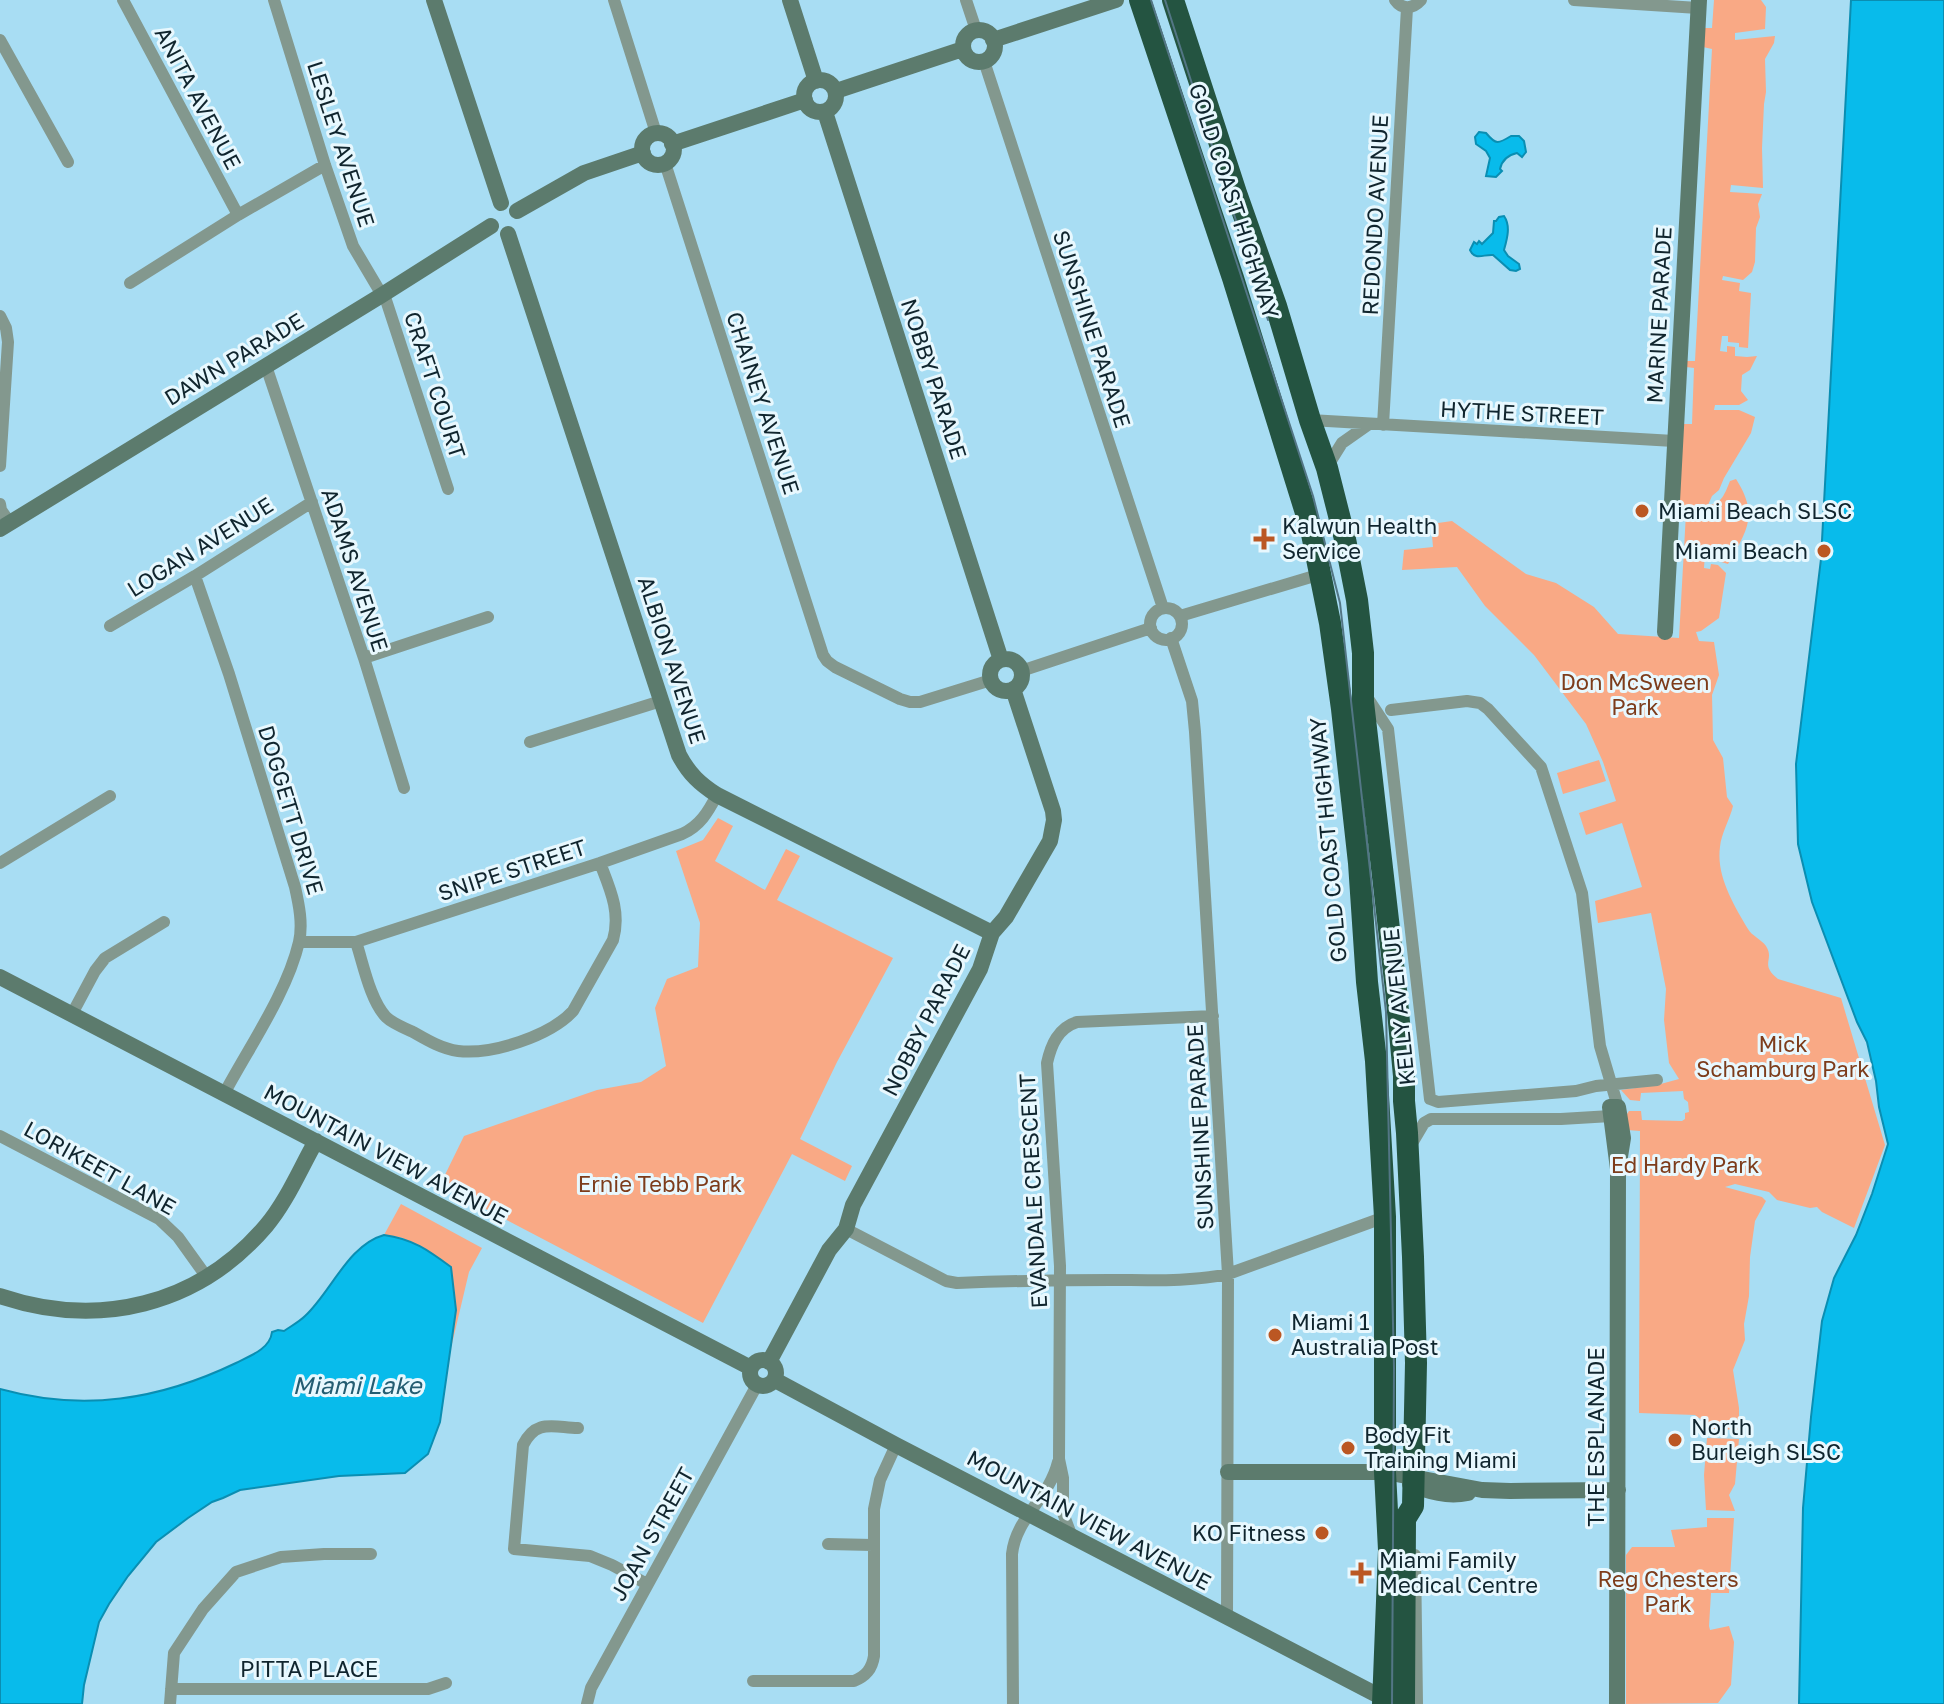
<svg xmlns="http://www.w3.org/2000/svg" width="1944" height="1704" font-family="'Golos Text',sans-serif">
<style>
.green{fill:#f9a985}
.water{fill:#08bbeb;stroke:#0a8eb2;stroke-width:2}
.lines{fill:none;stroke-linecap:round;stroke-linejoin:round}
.street{stroke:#83988e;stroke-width:12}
.secondary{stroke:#5c7b6d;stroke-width:16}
.highway{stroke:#245441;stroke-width:22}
.tram{stroke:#537685;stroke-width:2}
.poi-dot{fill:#bb5723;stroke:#e8f8fe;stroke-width:3}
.labels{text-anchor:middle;stroke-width:6;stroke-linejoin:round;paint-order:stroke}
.street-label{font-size:22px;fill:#10252e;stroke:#e8f8fe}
.poi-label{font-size:22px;fill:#10252e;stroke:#e8f8fe;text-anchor:start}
.park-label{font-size:22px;fill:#7d3c1b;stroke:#e8f8fe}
.water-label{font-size:24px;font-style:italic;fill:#245d72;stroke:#e8f8fe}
</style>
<rect width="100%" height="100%" fill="#a8ddf3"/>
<path class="green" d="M 1714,0 L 1761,0 L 1766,7 L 1765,29 L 1735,33 L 1735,40 L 1775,36 L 1774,43 L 1765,59 L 1766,92 L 1764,104 L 1762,148 L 1763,188 L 1731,185 L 1730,192 L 1762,194 L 1758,204 L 1760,217 L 1756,228 L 1755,262 L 1752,272 L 1743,280 L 1723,276 L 1722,280 L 1740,283 L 1739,291 L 1751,293 L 1748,348 L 1739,347 L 1739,343 L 1728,342 L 1728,336 L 1722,336 L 1720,351 L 1727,352 L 1727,346 L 1735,347 L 1735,356 L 1747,357 L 1757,356 L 1750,370 L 1742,375 L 1741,391 L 1748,400 L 1739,405 L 1715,405 L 1714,410 L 1739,410 L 1755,417 L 1751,433 L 1724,478 L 1719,490 L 1712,496 L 1708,505 C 1722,504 1725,493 1730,481 L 1736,479 C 1759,515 1747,531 1728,564 L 1711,559 L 1712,554 L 1705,553 L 1704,568 L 1710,569 L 1711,564 L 1718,565 L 1726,573 L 1719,618 L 1701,631 L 1696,632 L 1699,641 L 1714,642 L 1719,675 L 1712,695 L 1713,740 L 1723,758 L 1727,797 L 1733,806 C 1730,819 1721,834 1720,847 C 1716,876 1734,905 1748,929 C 1752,936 1761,939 1766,946 C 1775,960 1759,964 1778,979 L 1841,998 L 1885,1145 L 1854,1228 L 1822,1212 L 1817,1207 L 1810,1208 L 1777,1200 L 1769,1192 L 1735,1184 L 1725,1187 L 1762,1197 L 1766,1201 L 1755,1221 L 1750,1257 L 1749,1296 L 1744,1324 L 1745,1340 L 1733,1370 L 1739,1408 L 1739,1430 L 1714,1429 L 1695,1415 L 1639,1413 L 1640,1131 L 1627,1130 L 1627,1114 L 1629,1111 L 1641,1111 L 1642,1120 L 1682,1121 L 1685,1119 L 1685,1113 L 1689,1112 L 1688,1102 L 1684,1099 L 1683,1091 L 1641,1093 L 1640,1101 L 1630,1100 L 1621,1090 L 1657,1085 L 1679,1079 L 1669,1063 L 1664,1020 L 1666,989 L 1651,913 L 1598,923 L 1595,901 L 1642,887 L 1622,823 L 1586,835 L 1579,813 L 1616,801 L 1603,762 L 1586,724 L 1534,655 L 1485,606 L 1457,567 L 1402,570 L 1404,550 L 1433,547 L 1431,524 L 1452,521 L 1526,574 L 1556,583 L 1594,607 L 1618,634 L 1679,638 L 1686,513 L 1677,512 L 1682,424 L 1692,424 L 1694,368 L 1686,367 L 1686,361 L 1695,361 L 1712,49 L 1703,47 L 1704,28 L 1712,28 Z
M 1599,760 L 1606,781 L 1563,794 L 1557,773 Z
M 718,818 L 733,826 L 715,861 L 765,890 L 786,849 L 800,856 L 777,900 L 893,958 L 837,1062 L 800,1139 L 852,1166 L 845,1181 L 792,1154 L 703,1323 L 440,1185 L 464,1136 L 597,1090 L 641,1082 L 666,1066 L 655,1008 L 667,979 L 698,967 L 700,923 L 676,851 L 703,840 Z
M 401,1204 L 482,1248 L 469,1272 L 451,1348 L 456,1310 L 403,1238 L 384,1235 Z
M 1707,1438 L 1739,1439 L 1735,1484 L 1729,1495 L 1735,1511 L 1706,1510 L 1704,1475 Z
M 1707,1518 L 1734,1518 L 1729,1593 L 1711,1593 L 1709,1626 L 1710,1630 L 1729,1626 L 1734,1642 L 1731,1685 L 1718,1703 L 1626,1704 L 1626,1555 L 1632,1547 L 1675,1547 L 1671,1530 L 1707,1527 Z"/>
<path class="water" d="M 1851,0 L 1944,0 L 1944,1704 L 1799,1704 L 1803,1508 L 1811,1417 L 1822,1321 L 1834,1278 L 1856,1235 L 1872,1194 L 1888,1144 L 1879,1107 L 1876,1081 L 1867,1042 L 1857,1022 L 1812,902 L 1798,844 L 1796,764 L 1821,559 Z
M 1479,132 L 1486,133 C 1496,145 1498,144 1511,136 L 1519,136 L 1524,141 L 1526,152 L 1522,157 L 1517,153 C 1508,155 1502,160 1500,169 L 1502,171 L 1496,177 L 1486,176 L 1490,158 L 1486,151 L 1476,144 L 1475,137 Z
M 1504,216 C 1511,226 1507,239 1504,250 L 1508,256 L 1519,264 L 1520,269 L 1516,271 L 1510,270 L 1493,255 C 1484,254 1475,261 1470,250 L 1474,242 L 1477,244 L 1479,241 L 1482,244 L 1493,233 L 1494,221 L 1496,221 L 1499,217 Z
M 384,1235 C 413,1239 428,1250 451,1267 L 456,1310 L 440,1422 L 428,1454 L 405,1473 L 339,1476 L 240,1490 L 223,1498 L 212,1502 L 188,1518 L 156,1542 L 128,1576 L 109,1604 L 99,1622 L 84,1685 L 82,1704 L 0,1704 L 0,1389 C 83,1412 159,1400 236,1363 C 250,1356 270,1349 272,1332 L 278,1330 L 284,1331 C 291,1326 299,1322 305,1316 C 331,1292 348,1245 384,1235 Z"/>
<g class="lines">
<path class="street" d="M 123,0 L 238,215
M 274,0 L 325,165 L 353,246 L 382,295
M 614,0 L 656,133
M 966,0 L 976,30
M 1395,0 C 1402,10 1413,9 1421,0
M 1574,0 L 1698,8
M 0,40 L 68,162
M 984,61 L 1163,608
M 665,163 L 823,655 L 827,661 L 835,667 L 900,699 L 910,702 L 920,702 L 991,680
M 130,283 L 238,215 L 325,165
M 384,294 L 448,489
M 0,316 L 6,328 L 8,342 L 0,466
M 266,366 L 364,658 L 404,788
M 1310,420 L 1674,441
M 1383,425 L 1407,8
M 1327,467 L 1342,443 L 1369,424
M 0,504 L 1,510 L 10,523
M 195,576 L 229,674 L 295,887 C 299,905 303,924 299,942 C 287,993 249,1047 224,1094
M1150 624a16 16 0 1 1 32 0a16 16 0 1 1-32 0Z
M 1180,616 L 1321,574
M 110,626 L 195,576 L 312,502
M 1171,638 L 1192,701 L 1195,732 L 1228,1274 L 1227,1617
M 364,658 L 488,617
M 1021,671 L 1151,628
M 1367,697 L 1388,729 L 1430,1099 L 1438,1102 L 1576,1091 L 1596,1086 L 1657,1080
M 1391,710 L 1467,701 L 1480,703 L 1488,709 L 1541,767 L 1582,893 L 1600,1046 L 1618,1107
M 530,742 L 661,701
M 0,863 L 110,796
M 299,942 L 356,942 L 600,863 L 682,834 C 700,826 708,812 717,795
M 356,942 C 363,963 370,1000 386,1017 C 392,1023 404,1028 413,1032 C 427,1040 442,1049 458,1051 C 492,1055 550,1036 573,1011 L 613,940 C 621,912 610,889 600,863
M 72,1014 L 95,971 L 105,958 L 164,922
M 0,1136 L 159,1219 L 178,1237 L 206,1276
M 1411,1145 L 1424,1123 L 1431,1119 L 1561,1119 L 1611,1116
M 846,1229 L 946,1281 L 957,1283 C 1009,1281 1060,1280 1111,1280 C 1150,1280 1191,1282 1228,1274 L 1385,1217
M 578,1428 C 552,1427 536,1419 523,1445 L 514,1549 L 590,1556 L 612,1565 L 647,1584
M 1072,1537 L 1063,1513 L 1063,1478 L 1059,1459 L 1060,1266 L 1047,1063 C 1051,1045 1058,1028 1077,1022 L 1213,1016
M 828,1544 L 873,1545
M 1415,1555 L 1417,1704
M 753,1681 L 854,1681 C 866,1676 872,1669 874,1656 L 874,1509 L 880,1480 L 896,1445
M 171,1689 L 428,1689 L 446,1683
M 170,1704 L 174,1653 L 203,1609 L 236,1572 L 281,1557 L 324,1554 L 371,1554
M 587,1704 L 591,1688 L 757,1385
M 1013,1704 L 1012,1554 C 1016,1517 1049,1499 1058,1462"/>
<path class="secondary" d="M 434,0 L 501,203
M 790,0 L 816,81
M963 46a16 16 0 1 1 32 0a16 16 0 1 1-32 0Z
M 993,40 L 1116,0
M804 96a16 16 0 1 1 32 0a16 16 0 1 1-32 0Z
M 836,91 L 963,49
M 825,112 L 1001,660
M642 149a16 16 0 1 1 32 0a16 16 0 1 1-32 0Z
M 672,144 L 805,100
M 517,211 L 584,173 L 643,153
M 508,234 L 679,755 C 689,774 700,784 717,795 L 992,933
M 0,529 L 382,295 L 491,226
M 1665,632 L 1699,0
M990 675a16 16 0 1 1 32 0a16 16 0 1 1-32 0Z
M 0,977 L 751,1368
M 0,1296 C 98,1329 198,1306 266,1226 C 287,1201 300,1169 316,1141
M750 1373a13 13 0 1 1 26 0a13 13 0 1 1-26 0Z
M 769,1362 L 829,1250 L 846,1229 L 853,1205 L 980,969 L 992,933 L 1006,917 L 1050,841 L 1054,820 L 1053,811 L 1013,689
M 775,1380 L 896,1445 L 1383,1698
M 1228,1472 L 1385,1472 L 1482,1490 L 1510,1491 L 1618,1490
M 1410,1484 C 1430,1492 1447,1497 1468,1493
M 1617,1704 L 1618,1169 L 1610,1107 L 1618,1107 L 1623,1138 L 1618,1169"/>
<path class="highway" d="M 1140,0 L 1233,278 L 1311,529 L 1330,623 L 1342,709 L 1359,863 L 1367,982 L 1376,1061 L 1385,1217 L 1385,1472 L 1389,1550 L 1383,1704
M 1173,0 L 1236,193 L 1276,306 L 1310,420 L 1327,468 L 1345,539 L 1357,600 L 1363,653 L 1363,702 L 1396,990 L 1404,1076 L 1404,1101 L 1407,1133 L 1413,1257 L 1416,1363 L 1413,1506 L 1405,1519 L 1404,1704"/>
<path class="tram" d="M 1151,0 L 1313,496 L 1340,603 L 1386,1012 L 1394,1368 L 1392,1704
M 1165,0 L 1268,320"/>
</g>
<g class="poi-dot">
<circle cx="1642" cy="511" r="8"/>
<path d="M1260 527h8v8h8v8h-8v8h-8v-8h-8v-8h8z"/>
<circle cx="1824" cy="551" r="8"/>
<circle cx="1275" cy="1335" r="8"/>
<circle cx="1675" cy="1440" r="8"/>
<circle cx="1348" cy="1448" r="8"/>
<circle cx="1322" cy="1533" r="8"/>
<path d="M1357 1561h8v8h8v8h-8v8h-8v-8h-8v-8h8z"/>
</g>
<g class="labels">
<g class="street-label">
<text transform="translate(198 98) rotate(62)" y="8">ANITA AVENUE</text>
<text transform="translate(341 144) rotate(72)" y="8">LESLEY AVENUE</text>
<text transform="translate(1234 201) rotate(72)" y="8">GOLD COAST HIGHWAY</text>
<text transform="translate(1375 215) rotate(-87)" y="8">REDONDO AVENUE</text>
<text transform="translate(1659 315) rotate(-87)" y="8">MARINE PARADE</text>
<text transform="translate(1092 329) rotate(72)" y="8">SUNSHINE PARADE</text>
<text transform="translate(234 359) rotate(-31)" y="8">DAWN PARADE</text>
<text transform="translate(934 379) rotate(72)" y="8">NOBBY PARADE</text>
<text transform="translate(435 385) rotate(72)" y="8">CRAFT COURT</text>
<text transform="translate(763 403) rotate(72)" y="8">CHAINEY AVENUE</text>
<text transform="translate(1522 413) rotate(3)" y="8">HYTHE STREET</text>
<text transform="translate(200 547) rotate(-32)" y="8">LOGAN AVENUE</text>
<text transform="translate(355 570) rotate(72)" y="8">ADAMS AVENUE</text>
<text transform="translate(672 660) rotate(72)" y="8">ALBION AVENUE</text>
<text transform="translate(291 810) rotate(73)" y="8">DOGGETT DRIVE</text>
<text transform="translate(1328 840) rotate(-95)" y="8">GOLD COAST HIGHWAY</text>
<text transform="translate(512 870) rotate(-18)" y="8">SNIPE STREET</text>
<text transform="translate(1399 1007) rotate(-96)" y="8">KELLY AVENUE</text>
<text transform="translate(926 1020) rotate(-63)" y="8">NOBBY PARADE</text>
<text transform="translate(1200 1127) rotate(-93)" y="8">SUNSHINE PARADE</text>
<text transform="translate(386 1154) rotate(28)" y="8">MOUNTAIN VIEW AVENUE</text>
<text transform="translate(100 1168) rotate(29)" y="8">LORIKEET LANE</text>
<text transform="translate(1033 1191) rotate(-93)" y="8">EVANDALE CRESCENT</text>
<text transform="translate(1596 1437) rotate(-90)" y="8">THE ESPLANADE</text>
<text transform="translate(1089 1520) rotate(28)" y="8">MOUNTAIN VIEW AVENUE</text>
<text transform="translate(652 1534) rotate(-61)" y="8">JOAN STREET</text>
<text x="309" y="1677">PITTA PLACE</text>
</g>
<g class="poi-label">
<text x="1658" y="519">Miami Beach SLSC</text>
<text x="1282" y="534">Kalwun Health<tspan x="1282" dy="25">Service</tspan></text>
<text x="1808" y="559" text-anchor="end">Miami Beach</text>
<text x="1291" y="1330">Miami 1<tspan x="1291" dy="25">Australia Post</tspan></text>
<text x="1691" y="1435">North<tspan x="1691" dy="25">Burleigh SLSC</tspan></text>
<text x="1364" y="1443">Body Fit<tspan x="1364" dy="25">Training Miami</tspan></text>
<text x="1306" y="1541" text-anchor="end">KO Fitness</text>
<text x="1379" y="1568">Miami Family<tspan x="1379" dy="25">Medical Centre</tspan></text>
</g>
<g class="park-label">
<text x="1635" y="690">Don McSween<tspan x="1635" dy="25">Park</tspan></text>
<text x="1783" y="1052">Mick<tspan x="1783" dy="25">Schamburg Park</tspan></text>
<text x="1685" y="1173">Ed Hardy Park</text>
<text x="660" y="1192">Ernie Tebb Park</text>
<text x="1668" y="1587">Reg Chesters<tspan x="1668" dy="25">Park</tspan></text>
</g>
<g class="water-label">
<text x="357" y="1394">Miami Lake</text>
</g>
</g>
</svg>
